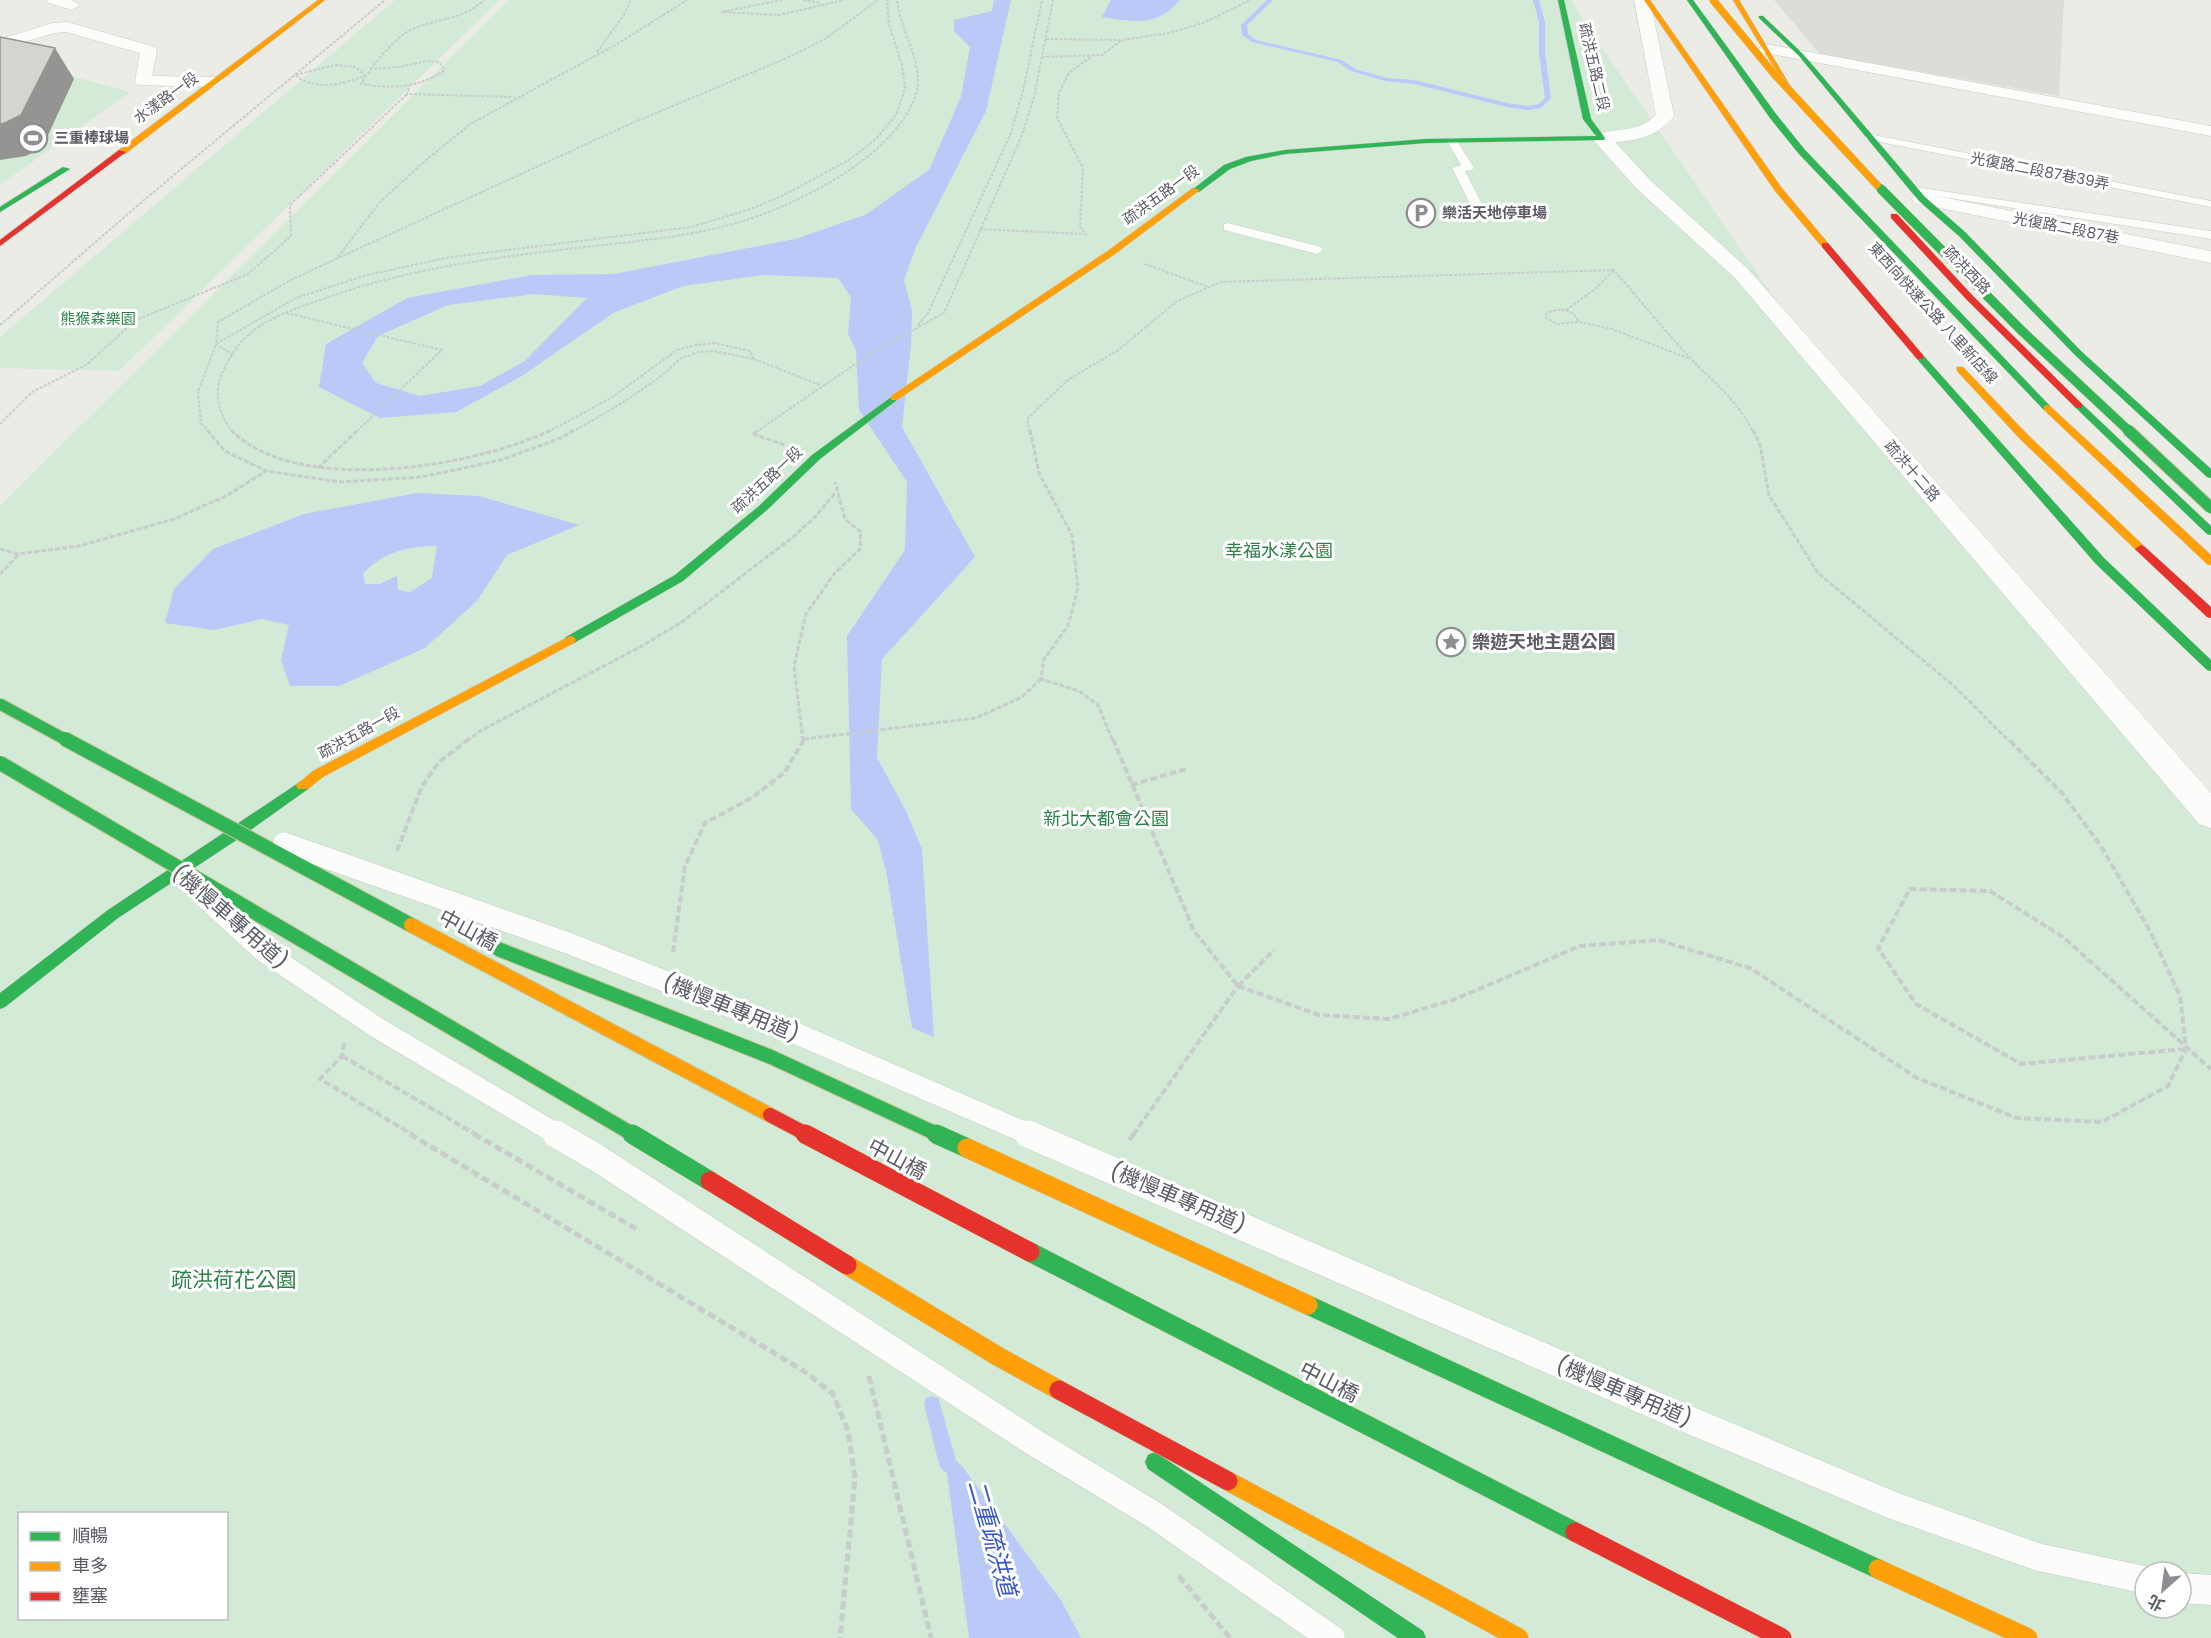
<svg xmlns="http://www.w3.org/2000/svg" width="2211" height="1638" font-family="Poppins,'Noto Sans TC',sans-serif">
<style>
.industrial{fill:#ddddd7}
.green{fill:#d2ead6;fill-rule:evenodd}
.water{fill:#b9caf8;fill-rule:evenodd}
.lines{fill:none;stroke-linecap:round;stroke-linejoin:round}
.stream{fill:#b9caf8;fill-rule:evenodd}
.lane-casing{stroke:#cacac9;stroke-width:1}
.street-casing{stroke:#cacac9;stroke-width:1}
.fast-casing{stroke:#c9c9c9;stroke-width:1}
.slow-casing{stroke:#c9c9c9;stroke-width:1}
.jam-casing{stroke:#c9c9c9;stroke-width:1}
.path-far3{stroke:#c8cccc;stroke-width:2;stroke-dasharray:3 1.5;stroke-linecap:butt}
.path-far2{stroke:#c8cccc;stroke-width:3;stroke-dasharray:5 2;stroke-linecap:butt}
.path-far1{stroke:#c8cccc;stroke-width:4;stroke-dasharray:7 3;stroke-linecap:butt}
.path{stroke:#c8cccc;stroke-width:5;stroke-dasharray:8 4;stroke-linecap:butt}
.lane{fill:#fcfcfb;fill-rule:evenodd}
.street{fill:#fcfcfb;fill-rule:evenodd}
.fast{fill:#30b455;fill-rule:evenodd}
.slow{fill:#ff9f0a;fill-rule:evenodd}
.jam{fill:#e5322d;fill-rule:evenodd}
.rail-far1{stroke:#e4e4e3;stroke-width:2;stroke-dasharray:1 4;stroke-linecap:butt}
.rail{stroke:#e4e4e3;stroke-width:3;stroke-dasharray:1 5;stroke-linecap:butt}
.lane-bridge-far1-casing{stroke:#cacac9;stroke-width:22;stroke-linecap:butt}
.lane-bridge-casing{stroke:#cacac9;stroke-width:28;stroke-linecap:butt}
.fast-bridge-far4-casing{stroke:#c4c393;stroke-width:8;stroke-linecap:butt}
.fast-bridge-far3-casing{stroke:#c4c393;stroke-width:10;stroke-linecap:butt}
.fast-bridge-far2-casing{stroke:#c4c393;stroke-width:13;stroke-linecap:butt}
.fast-bridge-far1-casing{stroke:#c4c393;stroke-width:16;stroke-linecap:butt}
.fast-bridge-casing{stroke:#c4c393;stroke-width:20;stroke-linecap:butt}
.slow-bridge-far2-casing{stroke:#c4c393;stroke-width:8;stroke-linecap:butt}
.slow-bridge-far1-casing{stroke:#c4c393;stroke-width:16;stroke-linecap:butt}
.slow-bridge-casing{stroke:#c4c393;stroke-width:20;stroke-linecap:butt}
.jam-bridge-far1-casing{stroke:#c4c393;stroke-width:16;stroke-linecap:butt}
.jam-bridge-casing{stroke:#c4c393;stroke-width:20;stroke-linecap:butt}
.lane-bridge-far1{stroke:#fcfcfb;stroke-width:21}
.lane-bridge{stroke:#fcfcfb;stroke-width:27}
.fast-bridge-far4{stroke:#30b455;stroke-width:7}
.fast-bridge-far3{stroke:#30b455;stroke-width:9}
.fast-bridge-far2{stroke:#30b455;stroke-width:11}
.fast-bridge-far1{stroke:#30b455;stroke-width:14}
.fast-bridge{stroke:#30b455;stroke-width:19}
.slow-bridge-far2{stroke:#ff9f0a;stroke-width:7}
.slow-bridge-far1{stroke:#ff9f0a;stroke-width:14}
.slow-bridge{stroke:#ff9f0a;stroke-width:19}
.jam-bridge-far1{stroke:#e5322d;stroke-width:14}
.jam-bridge{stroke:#e5322d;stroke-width:19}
.shaded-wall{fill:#949492}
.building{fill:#d4d4d0;stroke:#949492;stroke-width:1.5}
.labels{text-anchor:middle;stroke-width:6;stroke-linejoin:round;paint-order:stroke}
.far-street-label{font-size:15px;fill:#5b5c65;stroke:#fff}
.far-poi-label{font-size:15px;font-weight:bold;fill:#5b5c65;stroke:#fff;text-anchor:start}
.far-park-label{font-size:15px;fill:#2c8349;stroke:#fff}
.park-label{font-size:18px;fill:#2c8349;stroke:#fff}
.poi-label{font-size:18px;font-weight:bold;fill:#5b5c65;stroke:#fff;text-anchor:start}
.near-street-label{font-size:21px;fill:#5b5c65;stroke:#fff}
.near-park-label{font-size:21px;fill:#2c8349;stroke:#fff}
.near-water-label{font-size:24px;font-style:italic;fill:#3957ce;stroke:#fff}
</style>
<rect width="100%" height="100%" fill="#ecece6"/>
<path class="industrial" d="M 1774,0 L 2064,0 L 2059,96 L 1820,54 Z"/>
<path class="green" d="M 395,0 L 499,0 L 119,371 L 0,368 L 0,337 Z
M 509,0 L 1572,0 L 1586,25 L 1809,348 L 2211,828 L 2211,1638 L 0,1638 L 0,506 ZM 20,1514 L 226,1514 L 226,1618 L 20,1618 ZM 2145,1572 L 2181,1572 L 2181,1608 L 2145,1608 Z
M 0,56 L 130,92 L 0,185 Z"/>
<path class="water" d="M 994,0 L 1011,0 L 986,111 L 916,247 L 904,280 L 912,310 L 911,345 L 902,427 L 975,557 L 882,659 L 877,758 L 906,811 L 922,849 L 934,1037 L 912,1028 L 887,876 L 878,840 L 851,809 L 847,636 L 905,550 L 907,482 L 859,410 L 856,351 L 848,334 L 851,297 L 838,278 L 763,275 L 683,286 L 613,313 L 522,376 L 456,412 L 380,418 L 319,387 L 326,344 L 407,298 L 532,275 L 614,274 L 795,239 L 865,215 L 929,170 L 961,97 L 970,47 L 954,31 L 954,20 L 992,11 ZM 534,294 L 587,298 L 525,361 L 480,386 L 420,396 L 376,383 L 362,363 L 378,336 L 448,305 Z
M 1111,0 L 1180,0 C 1158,27 1133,22 1102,17 Z
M 417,493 L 479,496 L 579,525 L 507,555 L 477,601 L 425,648 L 339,686 L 290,686 L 281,660 L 289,625 L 262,619 L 214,630 L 165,623 L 174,589 L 213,549 L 304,514 ZM 437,546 L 432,578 L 410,592 L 398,590 L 397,576 L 380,584 L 365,584 L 363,574 C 382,552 409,546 437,546 Z
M 944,1450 L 962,1466 L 1062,1602 L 1081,1638 L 969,1638 Z"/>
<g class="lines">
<path class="stream" d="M 1267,0 L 1273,0 L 1247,25 L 1248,34 L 1256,40 L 1342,60 L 1355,69 L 1387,78 L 1414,80 L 1507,103 L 1528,106 L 1539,104 L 1545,98 L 1539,53 L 1539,22 L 1533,0 L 1539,0 L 1545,22 L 1545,53 L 1551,98 L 1541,108 L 1528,110 L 1507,107 L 1414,84 L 1385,81 L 1351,71 L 1338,62 L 1252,42 L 1242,35 L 1241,25 Z
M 932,1396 L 938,1398 L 940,1404 L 957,1464 L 954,1470 L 948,1473 L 942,1470 L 939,1464 L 924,1404 L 926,1398 Z"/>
<g class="lane-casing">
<path id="lane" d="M 1869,134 L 2211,201 L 2211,207 L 1865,139 L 1865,135 Z
M 1452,138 L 1456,139 L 1474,168 L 1472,170 L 1465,171 L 1485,210 L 1483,212 L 1479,213 L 1473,210 L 1452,168 L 1461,165 L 1447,141 Z
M 1915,187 L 2211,231 L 2211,239 L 1911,192 L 1911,188 Z
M 1228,223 L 1321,247 L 1323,250 L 1317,254 L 1224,230 L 1224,224 Z
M 2181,1573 L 2211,1575 L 2211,1605 L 2181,1603 Z"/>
</g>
<g class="street-casing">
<path id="street" d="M 46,0 L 71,0 L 80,5 L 72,10 L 49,3 Z
M 1634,0 L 1650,0 L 1674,116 C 1660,135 1638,141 1615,142 L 1650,180 L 1748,269 L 2211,793 L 2211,828 L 2199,824 L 1734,277 L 1636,188 L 1595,142 L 1592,138 L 1595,134 C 1618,128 1637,133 1656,115 Z
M 67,22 L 155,47 L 157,50 L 152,76 L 216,77 L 224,82 L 216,87 L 137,85 L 135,81 L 140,53 L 66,32 L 54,33 L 0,49 L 0,39 L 53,23 Z
M 1766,44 L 2211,126 L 2211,136 L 1760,52 L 1758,49 Z
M 1922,193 L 2211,251 L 2211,263 L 1915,203 L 1912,199 L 1915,195 Z"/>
</g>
<g class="fast-casing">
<path id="fast" d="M 1558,0 L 1564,0 L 1591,119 L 1605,138 L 1604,140 L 1426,143 L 1285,154 L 1251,161 L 1230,169 L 1199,192 L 1192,190 L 1224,165 L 1246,157 L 1285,150 L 1426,139 L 1596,136 L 1583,119 Z
M 1687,0 L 1693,0 L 1776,114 L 1805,150 L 2050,406 L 2050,410 L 2044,410 L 1799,154 L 1770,118 Z
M 1759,16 L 1763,16 L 1803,54 L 1925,197 L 1965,232 L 2082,352 L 2211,469 L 2211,478 L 2207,477 L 2076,356 L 1959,236 L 1919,201 L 1799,56 L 1759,18 Z
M 63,167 L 70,169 L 0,212 L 0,207 Z
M 1917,355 L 1923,355 L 2104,558 L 2211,660 L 2211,671 L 2207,670 L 2096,564 L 1917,359 Z
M 894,395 L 899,398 L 897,400 L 820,459 L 767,510 L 683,581 L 574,643 L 566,643 L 564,640 L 566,637 L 675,575 L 759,506 L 812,455 Z
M 2079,403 L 2082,404 L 2211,526 L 2211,535 L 2207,534 L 2076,408 L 2076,404 Z
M 303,780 L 310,785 L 308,789 L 238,839 L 118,918 L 5,1007 L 0,1009 L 0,993 L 108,910 Z
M 1155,1452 L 1423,1631 L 1426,1638 L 1398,1638 L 1148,1469 L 1145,1462 L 1148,1455 Z"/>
</g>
<g class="slow-casing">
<path id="slow" d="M 318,0 L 325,0 L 125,154 L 119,154 L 119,150 Z
M 1644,0 L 1650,0 L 1781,187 L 1828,243 L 1828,247 L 1822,247 L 1775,191 Z
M 1733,0 L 1739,0 L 1795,94 L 1790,93 Z
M 1193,188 L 1200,190 L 1115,254 L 897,400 L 891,400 L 891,396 L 1109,250 Z
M 1957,367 L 1963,367 L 2028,435 L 2145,547 L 2145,551 L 2137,551 L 2020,439 L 1957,371 Z
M 2047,405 L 2050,406 L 2211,555 L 2211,565 L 2207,564 L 2044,410 L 2044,406 Z
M 570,636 L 574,637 L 576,640 L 574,643 L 323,777 L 308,789 L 298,789 L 296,785 L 313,771 Z"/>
</g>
<g class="jam-casing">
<path id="jam" d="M 119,150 L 126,152 L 0,246 L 0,240 Z
M 1891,214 L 1897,214 L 1973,296 L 2082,404 L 2082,408 L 2076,408 L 1967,300 L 1891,218 Z
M 1822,243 L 1828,243 L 1923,355 L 1923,359 L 1917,359 L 1822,247 Z
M 2141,545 L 2145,547 L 2211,607 L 2211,618 L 2207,617 L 2137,551 L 2135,549 Z"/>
</g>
<path class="path-far3" d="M 782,0 L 722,12 L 779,15 L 844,0
M 803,0 L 821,3
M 1046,39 L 1120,40
M 597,52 L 624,15 L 631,0
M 1042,57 L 1102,55 L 1122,40 L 1169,33 L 1203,23 L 1251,0
M 427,61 L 439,62 L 445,70 C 419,88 392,89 361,84 L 371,69 L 399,67 Z
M 335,65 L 356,67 L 365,76 C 341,84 317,92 295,75 Z
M 371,69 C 381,56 393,41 407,32 C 433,17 459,23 484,0
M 409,88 L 407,94 L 514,97
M 980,229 L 1084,234
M 1087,236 L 1080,227 L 1083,168 L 1057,118 L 1059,93 L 1069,73 L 1092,56
M 338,257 L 379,203 L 426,160 L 472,123 L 617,44 L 687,0
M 1145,264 L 1208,287
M 1566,310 L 1595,289 L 1613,271
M 286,313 L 442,350 L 356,432
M 1578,321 C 1573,308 1557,307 1546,314 L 1546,318 L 1557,324 L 1580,322 L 1612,329 L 1688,358
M 0,325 L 144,200 L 385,0
M 918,325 L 928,313 L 1011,133 L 1023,91 L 1042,0
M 233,355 L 216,344 L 218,322 L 289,281 L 338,258 L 630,124 L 789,57 L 825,39 L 878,0
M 0,424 L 32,392 L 86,365 L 136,320 L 248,274 L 291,236 L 290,205 L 407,94
M 209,432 L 201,423 L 198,392 L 216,344 L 296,298 L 367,275 L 451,257 L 691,227 L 748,210 L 782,196 L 849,160 L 876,139 L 896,115 L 905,89 L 902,65 L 889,24 L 887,0
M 233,432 C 218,415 213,391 223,371 C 229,359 237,345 247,336 C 268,317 297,308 323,299 C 408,268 497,257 586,247 C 636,241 688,237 736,223 C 795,206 889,160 914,100 C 928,67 900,33 897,0
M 548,432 L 611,398 L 677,350 L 696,345 L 714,343 L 750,351 L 754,359
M 572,432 L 619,405 L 660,377 L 681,358 L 699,352 L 714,351 L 754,359 L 820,385
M 756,432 L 870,354 L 944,313 L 1022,135 L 1034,97 L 1053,0
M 1030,432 L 1027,419 L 1069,379 L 1117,351 L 1177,301 L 1221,282 L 1614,270 C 1639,299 1664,330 1690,358 C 1715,384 1737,399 1753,432"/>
<path class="path-far2" d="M 207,430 L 225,451 L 266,471 L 340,482 L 421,477 L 501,460 L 561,438 L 574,430
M 231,430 C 296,497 476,467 551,430
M 1030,430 L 1039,473 L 1072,535 L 1078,588 L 1068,626 L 1044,659 L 1041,679 L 1079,691 L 1098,705 L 1113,741
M 1753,430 L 1760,445 L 1769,495 L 1818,573 L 1954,686 L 2009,741
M 753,434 L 758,430
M 753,434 L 785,445
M 318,468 L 358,430
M 0,549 L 18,554 L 79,546 L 174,519 L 226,496 L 266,471
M 0,574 L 18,555
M 804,739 L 976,718 L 1022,697 L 1041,679
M 467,741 L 480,731 L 640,647 L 682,622 L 793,537 L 816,516 L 835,493
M 803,741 L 794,666 L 806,614 L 834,574 L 860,549 L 861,532 L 845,519 L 835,482"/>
<path class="path-far1" d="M 1113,739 L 1194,931 L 1238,986
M 1131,785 L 1186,769
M 397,851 L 422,786 L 439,762 L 469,739
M 673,952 L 685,866 L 705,823 L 753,797 L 785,772 L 804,739
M 1238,986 L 1319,1015 L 1389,1019 L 1453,1000 L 1580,946 L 1658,940 L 1750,968 L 1917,1078 L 2017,1118 L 2102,1122 L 2168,1086 L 2186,1049 L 2180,996 L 2150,931 L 2101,846 L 2062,793 L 2008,739
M 1238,986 L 1274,950
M 344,1043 L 342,1056 L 320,1079 L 413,1135
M 2185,1049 L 2021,1064 L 1916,1004 L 1878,948 L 1910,889 L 1990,891 L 2063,937 L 2211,1069
M 342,1056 L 477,1135
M 1133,1135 L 1238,986"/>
<path class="path" d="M 410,1134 L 804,1371 L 833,1394 L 848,1431 L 855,1478 L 840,1638
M 474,1134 L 640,1231
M 1129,1140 L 1134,1134
M 869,1376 L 931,1638
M 1179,1576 L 1230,1638"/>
<use href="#lane" class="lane"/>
<use href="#street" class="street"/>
<use href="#fast" class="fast"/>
<use href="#slow" class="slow"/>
<use href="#jam" class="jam"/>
<path class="rail-far1" d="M 136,190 L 368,0"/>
<path class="rail" d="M 0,301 L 137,189"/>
<g class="lane-bridge-far1-casing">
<path id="lane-bridge-far1" d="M 284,843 L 568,943 L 786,1029 L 1031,1135
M 203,896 L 263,951 L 376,1027 L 558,1135"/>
</g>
<g class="lane-bridge-casing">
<path id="lane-bridge" d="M 556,1134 L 597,1158 L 1032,1441 L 1154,1515 L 1331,1638
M 1028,1134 L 1680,1416 L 1892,1505 L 2038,1557 L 2145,1580"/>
</g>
<g class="fast-bridge-far4-casing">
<path id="fast-bridge-far4" d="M 1877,185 L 1882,190"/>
</g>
<g class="fast-bridge-far3-casing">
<path id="fast-bridge-far3" d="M 1881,189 L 2022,331 L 2130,432"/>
</g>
<g class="fast-bridge-far2-casing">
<path id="fast-bridge-far2" d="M 2128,430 L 2211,508
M 0,704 L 68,741"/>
</g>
<g class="fast-bridge-far1-casing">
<path id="fast-bridge-far1" d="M 65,739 L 411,925
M 0,763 L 634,1135
M 498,949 L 771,1057 L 939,1135"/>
</g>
<g class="fast-bridge-casing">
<path id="fast-bridge" d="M 632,1134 L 710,1181
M 936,1134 L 967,1148
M 1030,1252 L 1575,1532
M 1308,1305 L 1878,1569"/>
</g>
<g class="slow-bridge-far2-casing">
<path id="slow-bridge-far2" d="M 1713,0 L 1775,75 L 1877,185"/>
</g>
<g class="slow-bridge-far1-casing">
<path id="slow-bridge-far1" d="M 411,925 L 770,1115"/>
</g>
<g class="slow-bridge-casing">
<path id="slow-bridge" d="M 967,1148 L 1308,1305
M 847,1265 L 999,1357 L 1059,1390
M 1228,1481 L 1519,1638
M 1878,1569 L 2028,1638"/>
</g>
<g class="jam-bridge-far1-casing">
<path id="jam-bridge-far1" d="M 770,1115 L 808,1135"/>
</g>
<g class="jam-bridge-casing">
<path id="jam-bridge" d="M 805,1134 L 1030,1252
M 710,1181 L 847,1265
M 1059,1390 L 1228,1481
M 1575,1532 L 1782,1638"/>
</g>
<use href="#lane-bridge-far1" class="lane-bridge-far1"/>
<use href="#lane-bridge" class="lane-bridge"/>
<use href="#fast-bridge-far4" class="fast-bridge-far4"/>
<use href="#fast-bridge-far3" class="fast-bridge-far3"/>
<use href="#fast-bridge-far2" class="fast-bridge-far2"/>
<use href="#fast-bridge-far1" class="fast-bridge-far1"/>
<use href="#fast-bridge" class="fast-bridge"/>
<use href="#slow-bridge-far2" class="slow-bridge-far2"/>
<use href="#slow-bridge-far1" class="slow-bridge-far1"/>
<use href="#slow-bridge" class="slow-bridge"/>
<use href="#jam-bridge-far1" class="jam-bridge-far1"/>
<use href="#jam-bridge" class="jam-bridge"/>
</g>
<path class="shaded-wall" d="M 55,48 L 74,79 L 42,148 L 26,156 L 0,160 L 0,124 Z"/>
<path class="building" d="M 0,37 L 55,48 L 21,115 L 5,123 L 0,124 Z"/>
<defs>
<g id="stadium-ring" transform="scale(1.5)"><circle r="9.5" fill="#fff" stroke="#8e8e92" stroke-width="1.5"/><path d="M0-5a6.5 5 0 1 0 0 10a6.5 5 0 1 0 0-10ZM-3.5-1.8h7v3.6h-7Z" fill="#8e8e92"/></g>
<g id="parking-ring" transform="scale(1.5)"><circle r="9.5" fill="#fff" stroke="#8e8e92" stroke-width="1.5"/><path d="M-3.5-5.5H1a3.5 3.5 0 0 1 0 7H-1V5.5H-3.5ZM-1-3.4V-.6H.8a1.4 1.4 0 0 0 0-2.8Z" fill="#8e8e92"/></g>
<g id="sight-ring" transform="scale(1.5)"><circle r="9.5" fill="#fff" stroke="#8e8e92" stroke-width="1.5"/><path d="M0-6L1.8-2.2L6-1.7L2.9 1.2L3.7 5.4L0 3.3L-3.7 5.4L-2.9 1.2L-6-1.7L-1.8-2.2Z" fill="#8e8e92"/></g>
</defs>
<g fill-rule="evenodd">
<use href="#stadium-ring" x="33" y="138"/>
<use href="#parking-ring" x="1421" y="213"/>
<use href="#sight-ring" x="1451" y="642"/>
</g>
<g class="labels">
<g class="far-street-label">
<text transform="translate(1594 67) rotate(77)" y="5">疏洪五路二段</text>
<text transform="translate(166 98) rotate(-36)" y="5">水漾路一段</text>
<text transform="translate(2040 171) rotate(11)" y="5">光復路二段87巷39弄</text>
<text transform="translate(1161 195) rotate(-36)" y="5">疏洪五路一段</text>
<text transform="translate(2066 228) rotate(11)" y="5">光復路二段87巷</text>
<text transform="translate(1967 270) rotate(46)" y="5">疏洪西路</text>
<text transform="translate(1933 313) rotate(48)" y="5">東西向快速公路 八里新店線</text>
<text transform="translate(1912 471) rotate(49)" y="5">疏洪十二路</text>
<text transform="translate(767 480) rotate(-43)" y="5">疏洪五路一段</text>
<text transform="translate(359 733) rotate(-29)" y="5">疏洪五路一段</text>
</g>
<g class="far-poi-label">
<text x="54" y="143">三重棒球場</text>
<text x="1442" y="218">樂活天地停車場</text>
</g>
<g class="far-park-label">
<text x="98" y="324">熊猴森樂園</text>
</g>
<g class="park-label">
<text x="1279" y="557">幸福水漾公園</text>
<text x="1106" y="825">新北大都會公園</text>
</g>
<g class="poi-label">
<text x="1472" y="648">樂遊天地主題公園</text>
</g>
<g class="near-street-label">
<text transform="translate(230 917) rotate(41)" y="7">(機慢車專用道)</text>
<text transform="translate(468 930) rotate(28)" y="7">中山橋</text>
<text transform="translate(731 1008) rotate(22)" y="7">(機慢車專用道)</text>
<text transform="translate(897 1159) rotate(28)" y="7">中山橋</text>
<text transform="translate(1178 1198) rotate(23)" y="7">(機慢車專用道)</text>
<text transform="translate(1329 1382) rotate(27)" y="7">中山橋</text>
<text transform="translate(1624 1392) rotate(23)" y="7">(機慢車專用道)</text>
</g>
<g class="near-park-label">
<text x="234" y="1287">疏洪荷花公園</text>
</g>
<g class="near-water-label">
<text transform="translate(992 1538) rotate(74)" y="8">二重疏洪道</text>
</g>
</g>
<rect x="18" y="1512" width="210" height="108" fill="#ffffff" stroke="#bdbec1" stroke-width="1.5"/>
<rect x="30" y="1532" width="30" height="9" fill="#30b455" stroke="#bdbec1" stroke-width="1.5"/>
<text x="72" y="1542" font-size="18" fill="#5b5c65">順暢</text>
<rect x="30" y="1562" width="30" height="9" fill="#ff9f0a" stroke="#bdbec1" stroke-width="1.5"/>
<text x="72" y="1572" font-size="18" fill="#5b5c65">車多</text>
<rect x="30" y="1592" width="30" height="9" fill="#e5322d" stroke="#bdbec1" stroke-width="1.5"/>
<text x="72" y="1602" font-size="18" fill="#5b5c65">壅塞</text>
<g transform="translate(2163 1590) rotate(208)"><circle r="28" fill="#ffffff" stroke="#bdbec1" stroke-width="1.5"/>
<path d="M0-4.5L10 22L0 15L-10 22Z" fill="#8e8e92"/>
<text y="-9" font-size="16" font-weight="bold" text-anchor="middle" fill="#5b5c65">北</text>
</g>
</svg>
